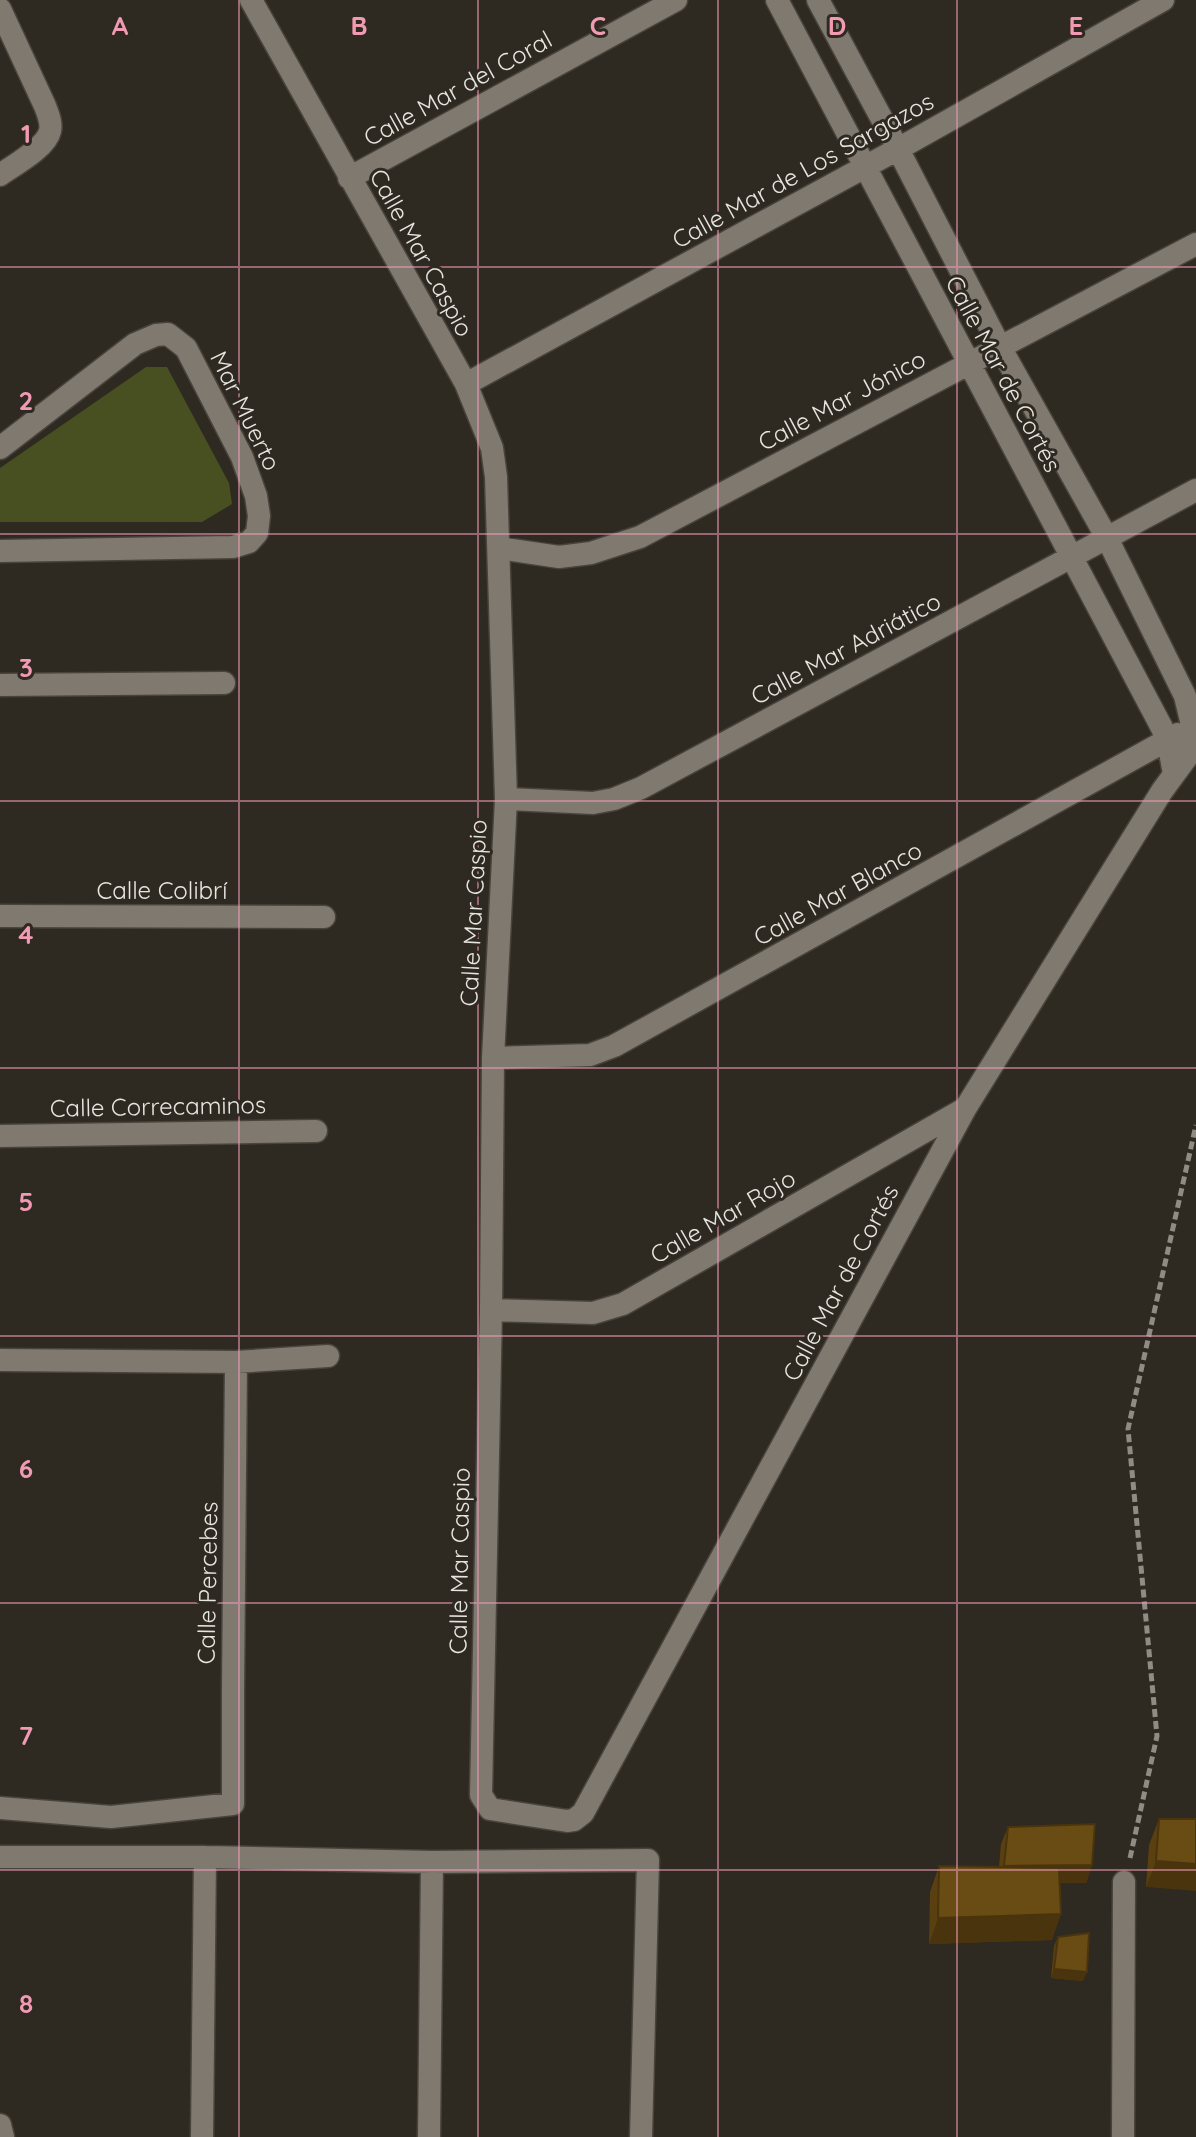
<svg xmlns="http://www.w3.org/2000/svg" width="1196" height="2137" font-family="Quicksand,sans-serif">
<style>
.green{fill:#485021}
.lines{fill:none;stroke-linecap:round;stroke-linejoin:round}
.minor-casing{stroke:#48443d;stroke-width:25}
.path{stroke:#8f8b85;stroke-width:5;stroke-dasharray:8 4;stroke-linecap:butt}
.minor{stroke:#7f7970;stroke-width:22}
.wall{fill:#5a4011}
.shaded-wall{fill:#4a340e}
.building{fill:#694b14;stroke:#4a340e;stroke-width:2}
.grid{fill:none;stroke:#f19ab4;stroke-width:2;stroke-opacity:0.55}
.labels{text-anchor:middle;stroke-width:6;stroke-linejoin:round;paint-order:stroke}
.street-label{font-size:24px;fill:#e8e5e0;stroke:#2e2921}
.grid-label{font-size:26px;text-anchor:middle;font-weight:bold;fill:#f19ab4;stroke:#2e2921;stroke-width:6;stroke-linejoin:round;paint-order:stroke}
</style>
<rect width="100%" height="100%" fill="#2e2921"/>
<path class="green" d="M 146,367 L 167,367 L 229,483 L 232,504 L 202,522 L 0,522 L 0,468 Z"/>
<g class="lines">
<g class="minor-casing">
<path id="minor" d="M 251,0 L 466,384 L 492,448 L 496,477 L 506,799 L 493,1058 L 491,1310 L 481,1795 L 490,1809 L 567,1821 L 574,1820 L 583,1813 L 965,1109 L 1162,791 L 1187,757 L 1191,746 L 1192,725 L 1185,696 L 1107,538 L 1000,347 L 898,149 L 818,0
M 777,0 L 1161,726 L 1168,741 L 1174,774
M 0,9 L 45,106 C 48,114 52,123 50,131 C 46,148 14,165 0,175
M 349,178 L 676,0
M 466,384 L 898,149 L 1163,0
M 0,448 L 135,344 L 156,335 L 168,334 L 186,348 L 242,457 L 256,496 L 259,516 L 257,533 L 249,542 L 233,547 L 0,551
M 499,548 L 559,557 L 591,553 L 640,537 L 1196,244
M 0,685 L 224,683
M 506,799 L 593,803 L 614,799 L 641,788 L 1196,490
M 0,916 L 324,917
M 493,1058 L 590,1055 L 614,1046 L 1178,734
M 0,1136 L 316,1131
M 491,1310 L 593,1313 L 623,1304 L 964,1109
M 0,1360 L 236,1362 L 328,1356
M 0,1808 L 111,1817 L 233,1804 L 233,1689 L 236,1362
M 0,1857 L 205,1857 L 432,1862 L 648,1860 L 641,2137
M 0,2125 L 3,2137
M 202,2137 L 205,1857
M 429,2137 L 432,1862
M 1123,2137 L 1124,1882"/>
</g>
<path class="path" d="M 1130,1858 L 1157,1736 L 1128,1429 L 1196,1125"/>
<use href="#minor" class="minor"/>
</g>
<path class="wall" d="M 1159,1819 L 1196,1819 L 1146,1887 L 1149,1845 Z
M 1008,1827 L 1092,1865 L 1086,1883 L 1060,1883 L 1052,1940 L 929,1944 L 930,1892 L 939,1866 L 999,1867 L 1001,1844 Z
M 1058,1937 L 1083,1981 L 1051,1978 L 1054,1946 Z"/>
<path class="shaded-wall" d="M 1156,1861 L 1196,1864 L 1196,1891 L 1146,1887 Z
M 1092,1865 L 1086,1883 L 998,1884 L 1004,1866 Z
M 1061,1914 L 1052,1940 L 929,1944 L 938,1918 Z
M 1054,1969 L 1087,1972 L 1083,1981 L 1051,1978 Z"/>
<path class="building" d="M 1159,1819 L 1196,1819 L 1196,1864 L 1156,1861 Z
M 1095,1824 L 1092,1865 L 1004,1866 L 1008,1827 Z
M 939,1866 L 1059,1868 L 1061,1914 L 938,1918 Z
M 1089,1933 L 1087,1972 L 1054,1969 L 1058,1937 Z"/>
<path class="grid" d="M 239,0 L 239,2137M 478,0 L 478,2137M 718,0 L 718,2137M 957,0 L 957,2137M 0,267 L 1196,267M 0,534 L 1196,534M 0,801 L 1196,801M 0,1068 L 1196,1068M 0,1336 L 1196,1336M 0,1603 L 1196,1603M 0,1870 L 1196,1870"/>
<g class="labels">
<g class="street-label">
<text transform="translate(458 89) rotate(-29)" y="8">Calle Mar del Coral</text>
<text transform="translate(803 171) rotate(-29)" y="8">Calle Mar de Los Sargazos</text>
<text transform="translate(421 253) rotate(61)" y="8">Calle Mar Caspio</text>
<text transform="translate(1003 374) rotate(62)" y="8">Calle Mar de Cortés</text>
<text transform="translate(842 401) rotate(-28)" y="8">Calle Mar Jónico</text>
<text transform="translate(245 411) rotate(64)" y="8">Mar Muerto</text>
<text transform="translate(846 649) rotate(-28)" y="8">Calle Mar Adriático</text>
<text x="162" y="899">Calle Colibrí</text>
<text transform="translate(838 894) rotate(-29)" y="8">Calle Mar Blanco</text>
<text transform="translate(474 913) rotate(-87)" y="8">Calle Mar Caspio</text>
<text transform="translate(158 1107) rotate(-1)" y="8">Calle Correcaminos</text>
<text transform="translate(723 1217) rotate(-30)" y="8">Calle Mar Rojo</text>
<text transform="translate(841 1283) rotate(-62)" y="8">Calle Mar de Cortés</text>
<text transform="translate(460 1561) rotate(-89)" y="8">Calle Mar Caspio</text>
<text transform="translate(208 1583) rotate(-89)" y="8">Calle Percebes</text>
</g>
</g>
<g class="grid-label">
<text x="120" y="35">A</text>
<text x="359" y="35">B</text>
<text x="598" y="35">C</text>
<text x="837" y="35">D</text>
<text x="1076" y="35">E</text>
<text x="26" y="143">1</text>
<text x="26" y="410">2</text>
<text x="26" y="677">3</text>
<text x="26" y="944">4</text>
<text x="26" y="1211">5</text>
<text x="26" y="1478">6</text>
<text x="26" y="1745">7</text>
<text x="26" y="2013">8</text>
</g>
</svg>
